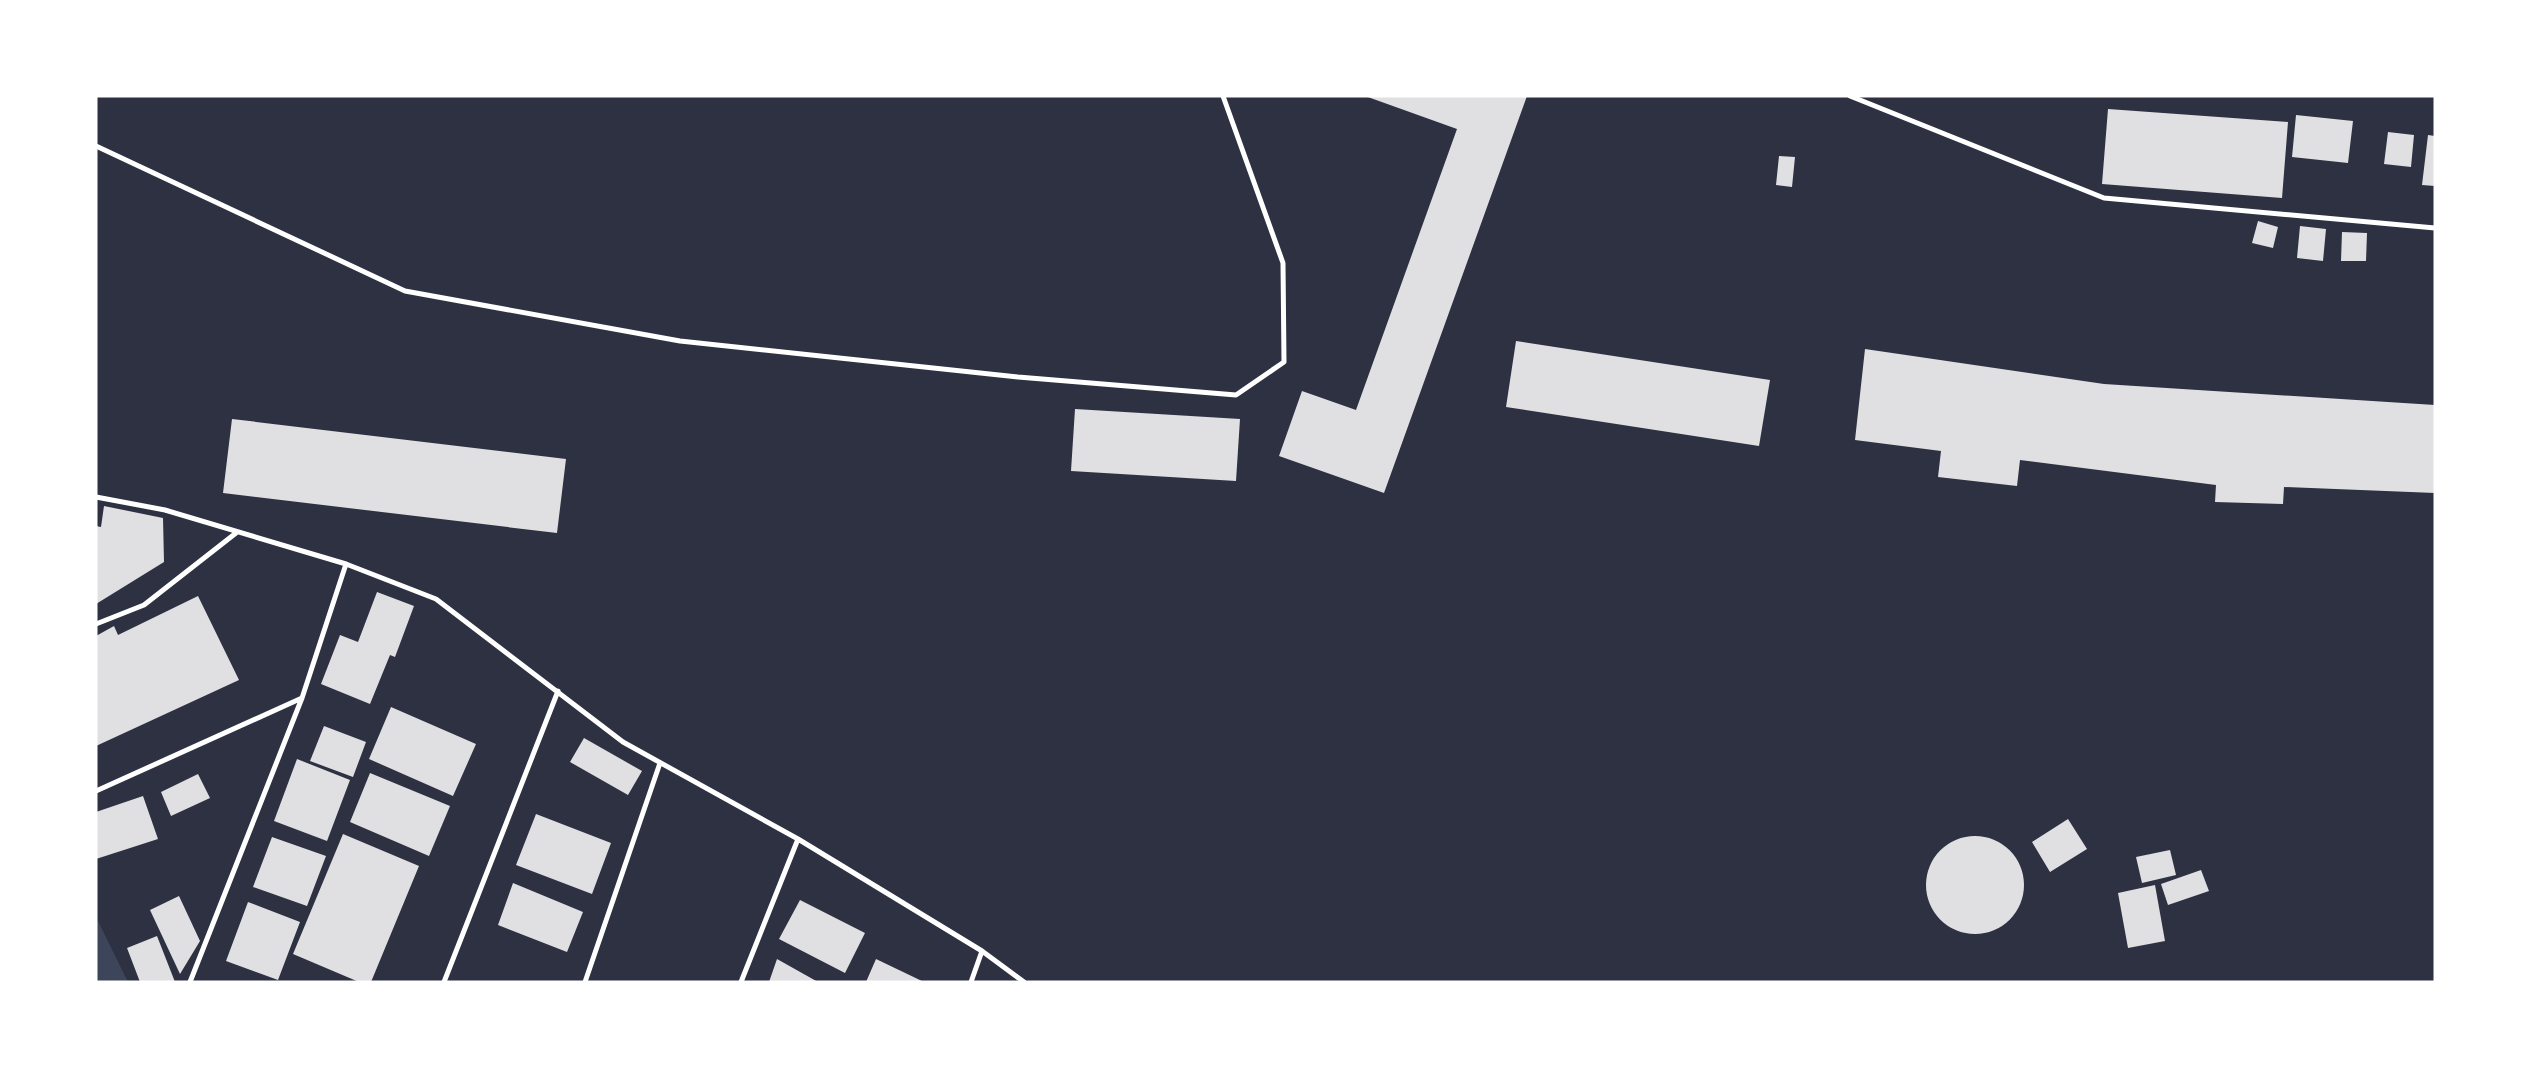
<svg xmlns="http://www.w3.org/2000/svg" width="2531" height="1078" font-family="'Zilla Slab',serif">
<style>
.green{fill:#3c4559}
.building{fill:#e0e0e3}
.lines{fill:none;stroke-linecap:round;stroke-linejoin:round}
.minor{stroke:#fff;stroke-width:5}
</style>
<rect width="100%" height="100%" fill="#2d3142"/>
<path class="green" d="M 96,917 L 128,982 L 96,982 Z"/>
<path class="building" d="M 1365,96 L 1527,96 L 1384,493 L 1279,456 L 1302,391 L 1356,410 L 1457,129 Z
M 2108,109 L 2288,122 L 2282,198 L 2102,184 Z
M 2296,115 L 2353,121 L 2348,163 L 2292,157 Z
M 2388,132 L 2414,135 L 2411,167 L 2384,164 Z
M 2428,135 L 2435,136 L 2435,186 L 2422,185 Z
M 1779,156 L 1795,157 L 1792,187 L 1776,185 Z
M 2258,221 L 2278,227 L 2273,248 L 2252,243 Z
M 2300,226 L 2326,229 L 2323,261 L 2297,258 Z
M 2342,232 L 2367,233 L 2366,261 L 2341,261 Z
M 1516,341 L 1770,380 L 1759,446 L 1506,407 Z
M 1865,349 L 2104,384 L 2435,405 L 2435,493 L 2284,487 L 2283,504 L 2215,502 L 2216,485 L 2020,460 L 2017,486 L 1938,477 L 1941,451 L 1855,440 Z
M 1075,409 L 1240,419 L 1236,481 L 1071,471 Z
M 232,419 L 566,459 L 557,533 L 223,493 Z
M 104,506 L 163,518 L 164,562 L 96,604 L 96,526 L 101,527 Z
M 377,592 L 414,606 L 395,657 L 390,655 L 370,704 L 321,684 L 340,635 L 358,642 Z
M 198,596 L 239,680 L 96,746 L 96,636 L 114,626 L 118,635 Z
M 391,707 L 476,744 L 453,796 L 369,759 Z
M 324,726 L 366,742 L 353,777 L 310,761 Z
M 584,738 L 642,771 L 628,795 L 570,762 Z
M 297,759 L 350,780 L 327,841 L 274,821 Z
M 370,773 L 450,806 L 429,856 L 350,822 Z
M 198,774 L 210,798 L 171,816 L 161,792 Z
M 143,796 L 158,839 L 96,859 L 96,812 Z
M 536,814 L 611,843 L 592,894 L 516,865 Z
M 2068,819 L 2087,849 L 2050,872 L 2032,842 Z
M 343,834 L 419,866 L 371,982 L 359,982 L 293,954 Z
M1926 885a49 49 0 1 1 98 0a49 49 0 1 1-98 0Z
M 272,837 L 326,856 L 307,906 L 253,887 Z
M 2170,850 L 2176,875 L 2142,883 L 2136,857 Z
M 2201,870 L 2209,891 L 2168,905 L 2161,884 Z
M 513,883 L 583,912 L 567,952 L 498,925 Z
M 2155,885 L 2165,941 L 2128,948 L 2118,893 Z
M 179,896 L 200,941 L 180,974 L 150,910 Z
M 800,900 L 865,933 L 845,973 L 779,939 Z
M 248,902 L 300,922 L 278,980 L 226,961 Z
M 157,936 L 175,982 L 140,982 L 127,948 Z
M 777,959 L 818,982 L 769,982 Z
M 876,959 L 924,982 L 866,982 Z"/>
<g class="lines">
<path class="minor" d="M 1850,96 L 2104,198 L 2435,228
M 96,146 L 405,291 L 680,341 L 1018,377 L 1236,395 L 1284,362 L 1283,263 L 1223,96
M 96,497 L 165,510 L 346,564 L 436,599 L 623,742 L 798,839 L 982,951 L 1024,982
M 96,624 L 144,605 L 236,533
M 96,791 L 302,698
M 190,982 L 302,698 L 346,564
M 444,982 L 558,691
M 585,982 L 660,763
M 741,982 L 798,839
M 971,982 L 982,951"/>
</g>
<rect width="2531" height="1078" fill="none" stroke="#ffffff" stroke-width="195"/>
</svg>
